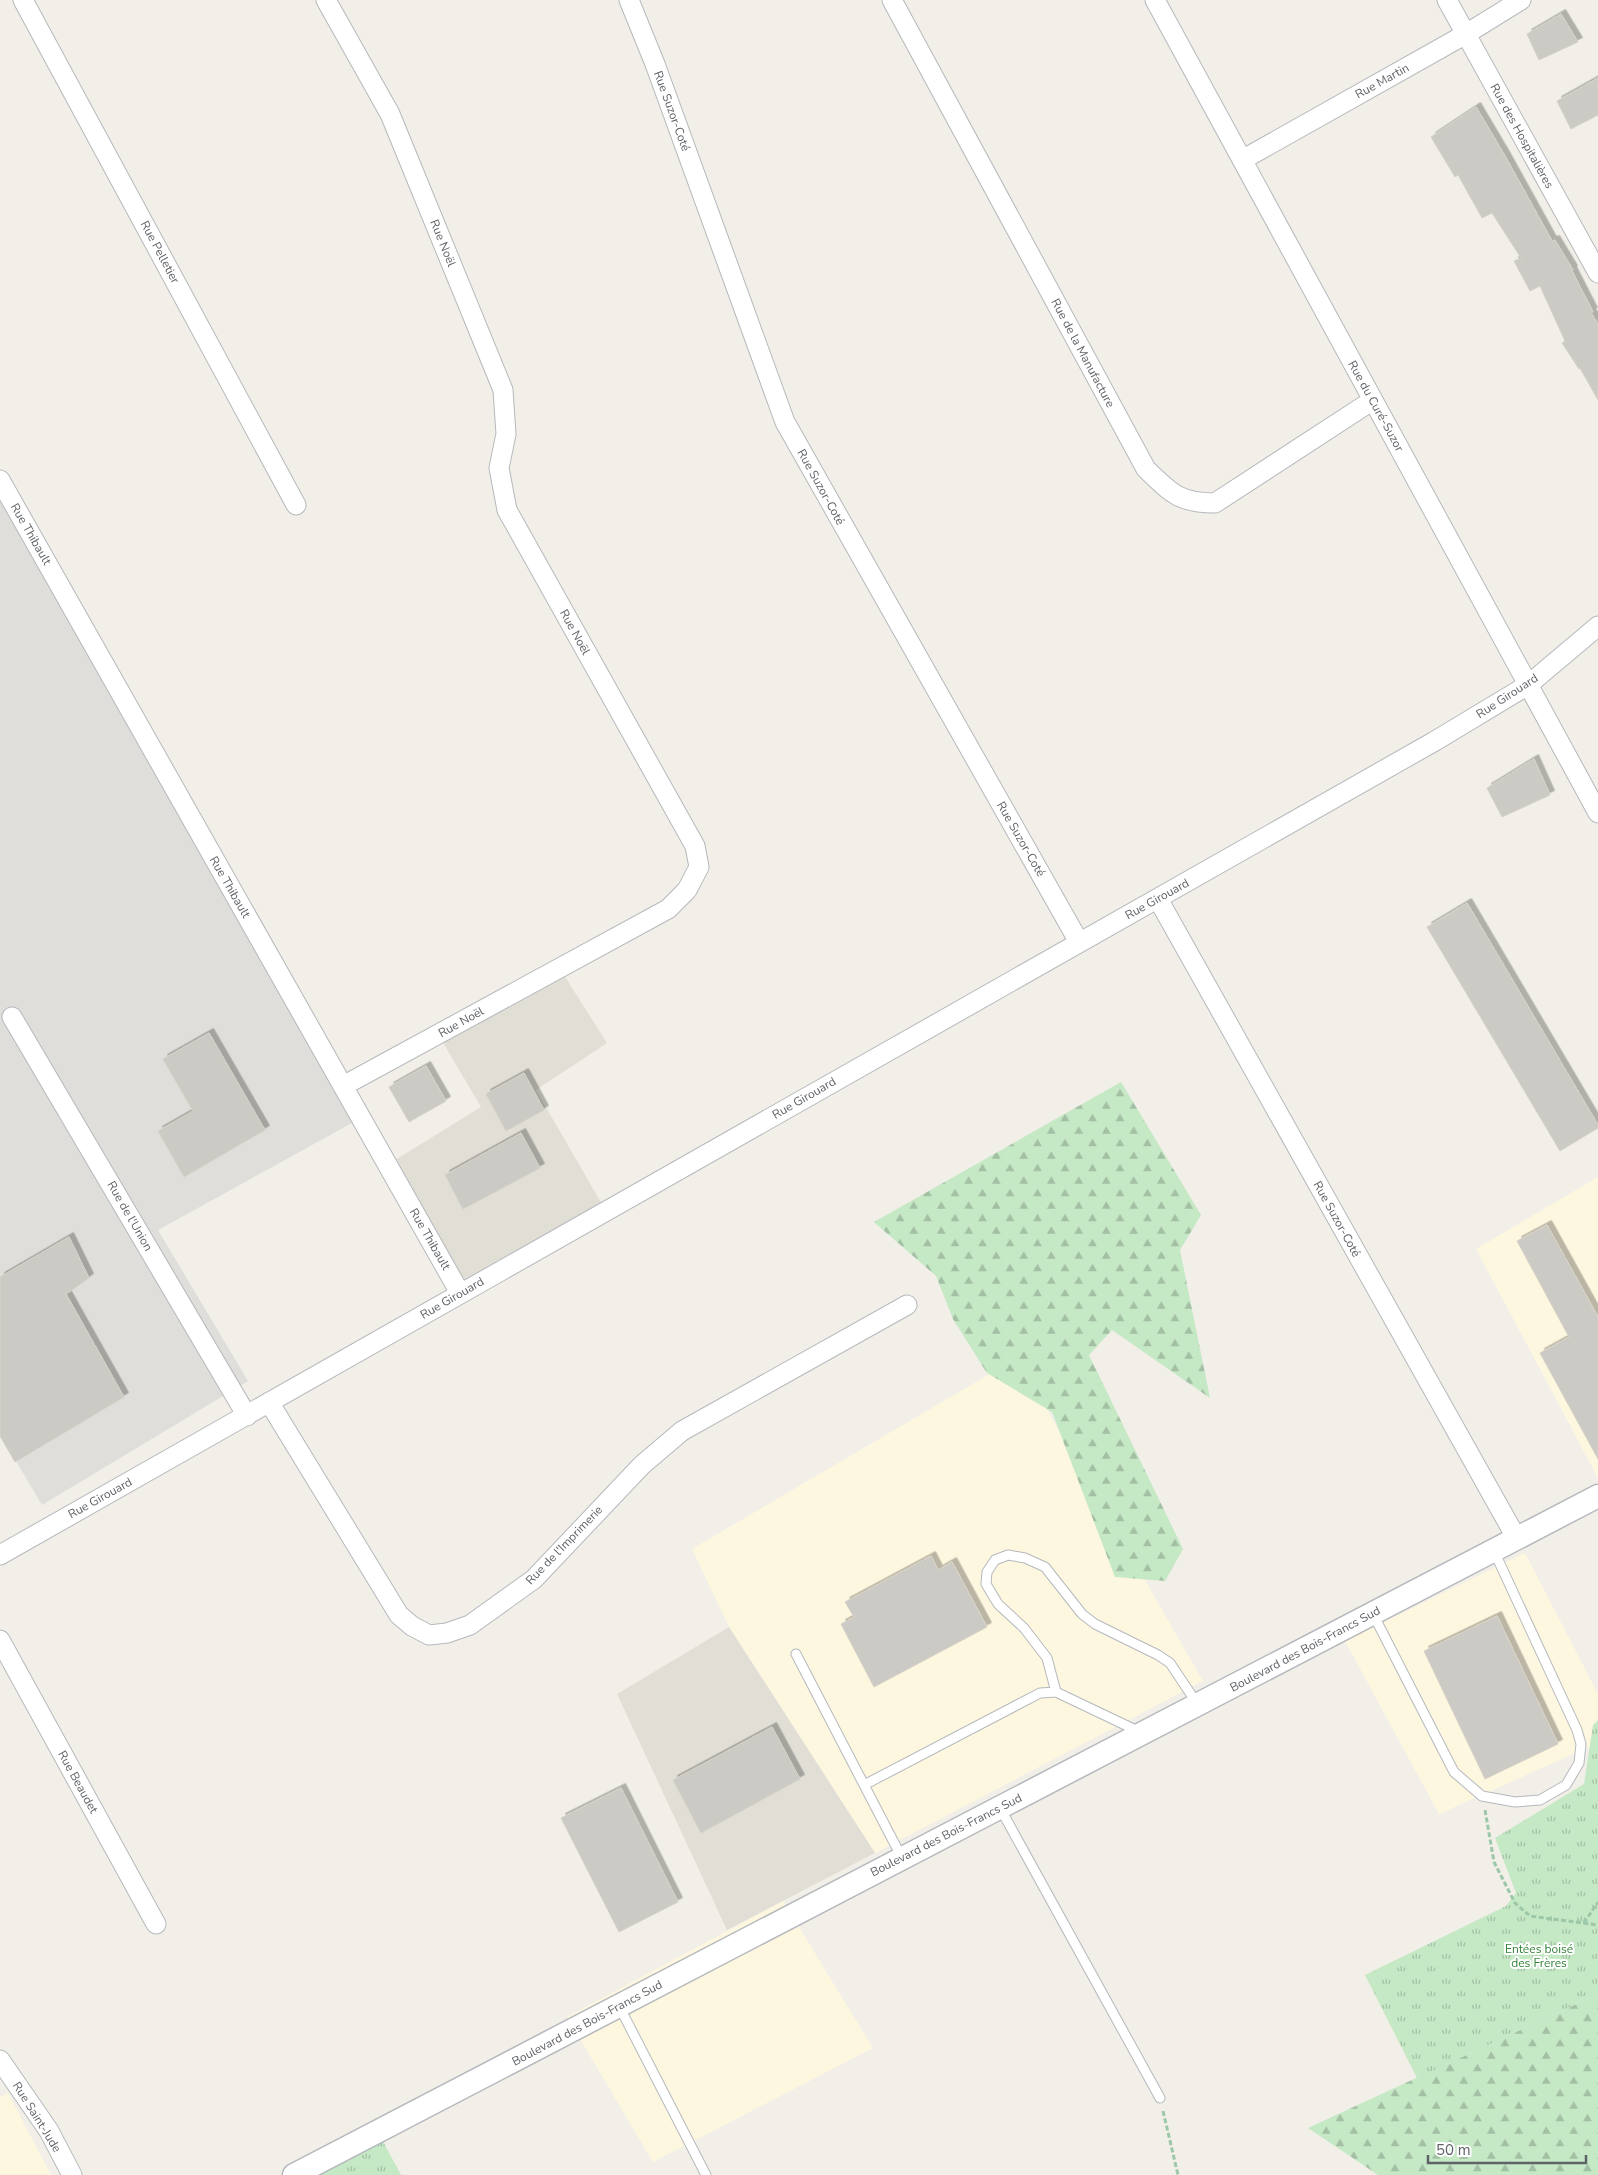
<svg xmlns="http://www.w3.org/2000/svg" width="1598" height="2175" font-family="'Nunito Sans',sans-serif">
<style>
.commercial{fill:#fef7e0}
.industrial{fill:#e0deda}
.education{fill:#e1ded6}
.forest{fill:url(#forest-firs)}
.park{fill:url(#park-tufts)}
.building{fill:#cccac5;stroke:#d6d1c6;filter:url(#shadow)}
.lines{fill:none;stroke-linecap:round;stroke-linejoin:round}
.service-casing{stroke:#b5b8bc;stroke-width:11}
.minor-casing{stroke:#b5b8bc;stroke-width:21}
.tertiary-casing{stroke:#b5b8bc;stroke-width:25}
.path{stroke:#9cc7a9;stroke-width:3;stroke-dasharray:5 2.5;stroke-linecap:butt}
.service{stroke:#fff;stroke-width:9}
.minor{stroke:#fff;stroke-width:19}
.tertiary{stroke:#fff;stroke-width:22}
.labels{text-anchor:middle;stroke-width:4;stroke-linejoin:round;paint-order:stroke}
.street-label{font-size:12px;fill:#5f6368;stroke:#fff}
.park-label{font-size:12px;fill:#348238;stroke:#fff}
</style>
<defs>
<pattern id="forest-firs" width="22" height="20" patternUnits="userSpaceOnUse" patternTransform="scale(1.25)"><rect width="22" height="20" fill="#c5e8c5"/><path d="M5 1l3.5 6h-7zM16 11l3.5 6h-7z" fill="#a3c0a4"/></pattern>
<pattern id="park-tufts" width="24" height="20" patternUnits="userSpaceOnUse" patternTransform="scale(1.25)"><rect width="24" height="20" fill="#c5e8c5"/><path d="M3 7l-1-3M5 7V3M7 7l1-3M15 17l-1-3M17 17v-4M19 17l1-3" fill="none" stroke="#a3c0a4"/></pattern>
<filter id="shadow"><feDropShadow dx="4.5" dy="-4.5" stdDeviation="0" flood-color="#0004"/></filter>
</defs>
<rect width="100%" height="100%" fill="#f1efe8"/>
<path class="commercial" d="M 1598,1177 L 1598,1478 L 1476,1249 Z
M 1017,1358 L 1203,1681 L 875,1853 L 729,1627 L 692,1549 Z
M 1525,1553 L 1598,1694 L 1598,1743 L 1439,1814 L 1345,1641 Z
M 783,1901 L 873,2048 L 653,2162 L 567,2017 Z
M 8,2093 L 51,2175 L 0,2175 L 0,2097 Z"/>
<path class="industrial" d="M 0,482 L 361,1118 L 158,1230 L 248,1381 L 42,1505 L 0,1434 Z"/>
<path class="education" d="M 557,964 L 607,1043 L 536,1090 L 606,1211 L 460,1293 L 387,1165 L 481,1107 L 438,1034 Z
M 729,1627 L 875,1853 L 727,1930 L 617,1694 Z"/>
<path class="forest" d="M 1121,1082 L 1201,1215 L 1180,1250 L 1210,1398 L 1112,1330 L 1089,1355 L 1183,1549 L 1165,1581 L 1115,1577 L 1052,1412 L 987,1373 L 953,1319 L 936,1276 L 874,1222 Z
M 1598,1994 L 1598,2175 L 1378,2175 L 1308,2128 Z"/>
<path class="park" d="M 1598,1720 L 1598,1994 L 1417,2078 L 1365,1975 L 1506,1906 L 1516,1893 L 1495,1838 L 1584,1784 L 1593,1725 Z
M 380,2136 L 401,2175 L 304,2175 Z"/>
<path class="building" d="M 1561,14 L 1578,42 L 1539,60 L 1527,34 Z
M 1598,78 L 1598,115 L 1571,129 L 1557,101 Z
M 1476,107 L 1505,156 L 1552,241 L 1555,240 L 1573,270 L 1572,271 L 1593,312 L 1591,313 L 1598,324 L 1598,400 L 1580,368 L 1579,369 L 1562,343 L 1565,341 L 1540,286 L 1530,291 L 1514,261 L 1521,258 L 1492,213 L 1482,218 L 1458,175 L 1455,177 L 1431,137 Z
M 1534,759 L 1550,795 L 1502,817 L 1487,788 Z
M 1467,903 L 1598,1125 L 1598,1128 L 1560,1151 L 1427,927 Z
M 209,1033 L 265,1130 L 184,1177 L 158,1131 L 193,1111 L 163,1059 Z
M 426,1066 L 446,1101 L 409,1122 L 389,1087 Z
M 524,1073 L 544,1110 L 506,1131 L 486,1094 Z
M 521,1133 L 540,1168 L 463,1209 L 445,1175 Z
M 1547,1225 L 1598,1317 L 1598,1459 L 1540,1353 L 1569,1337 L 1517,1241 Z
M 69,1237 L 89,1278 L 66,1294 L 124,1397 L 15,1462 L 0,1436 L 0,1277 Z
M 931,1556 L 938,1570 L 952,1562 L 987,1627 L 874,1687 L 841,1624 L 854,1617 L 845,1602 Z
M 1497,1616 L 1558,1744 L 1485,1779 L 1424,1651 Z
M 772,1727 L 800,1779 L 701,1833 L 673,1780 Z
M 621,1788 L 678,1902 L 619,1932 L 561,1818 Z"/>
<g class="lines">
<g class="service-casing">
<path id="service" d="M 1373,1614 L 1454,1772 L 1482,1796 L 1515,1802 L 1540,1800 L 1566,1785 L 1579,1763 L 1581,1744 L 1577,1730 L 1494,1551
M 796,1654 L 902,1858
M 1056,1692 L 1047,1658 L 1024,1628 L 998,1604 L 986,1584 L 987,1572 L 995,1560 L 1008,1555 L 1025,1558 L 1045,1567 L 1082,1614 L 1095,1624 L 1158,1655 L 1170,1663 L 1198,1705
M 864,1785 L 1040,1693 L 1056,1692 L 1140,1732
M 1000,1808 L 1160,2098
M 619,2006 L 706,2175"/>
</g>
<g class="minor-casing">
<path id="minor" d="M 23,0 L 296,505
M 326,0 L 390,114 L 503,390 L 506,434 L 499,468 L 507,510 L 695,846 L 699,867 L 687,890 L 668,909 L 343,1086
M 629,0 L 655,64 L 785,422 L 1079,942
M 892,0 L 1146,469 C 1171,493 1179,503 1215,503 L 1373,400
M 1155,0 L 1598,813
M 1447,0 L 1598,273
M 1242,160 L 1466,34 L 1521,0
M 0,480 L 460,1293
M 1158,899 L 1517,1539
M 12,1017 L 247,1416
M 269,1402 L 399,1615 L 412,1626 L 429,1635 L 447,1633 L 470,1625 L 534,1579 L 642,1465 L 682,1431 L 907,1305
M 0,1555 L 1435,741 L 1528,685 L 1598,626
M 0,1640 L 156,1924
M 0,2060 L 49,2131 L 72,2175"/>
</g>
<g class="tertiary-casing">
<path id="tertiary" d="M 294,2175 L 1598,1496"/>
</g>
<path class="path" d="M 1485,1810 L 1494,1862 L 1515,1903 L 1530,1916 L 1598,1925
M 1584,1923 L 1598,1902
M 1163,2111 L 1178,2175"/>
<use href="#service" class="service"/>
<use href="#minor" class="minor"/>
<use href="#tertiary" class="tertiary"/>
</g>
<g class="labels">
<g class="street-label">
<text transform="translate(1382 81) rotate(-29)" y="4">Rue Martin</text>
<text transform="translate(672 111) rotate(70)" y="4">Rue Suzor-Coté</text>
<text transform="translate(1522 136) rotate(61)" y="4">Rue des Hospitalières</text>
<text transform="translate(443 243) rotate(68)" y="4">Rue Noël</text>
<text transform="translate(160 252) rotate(62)" y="4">Rue Pelletier</text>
<text transform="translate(1083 353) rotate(62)" y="4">Rue de la Manufacture</text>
<text transform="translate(1376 406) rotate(61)" y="4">Rue du Curé-Suzor</text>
<text transform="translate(821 487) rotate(61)" y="4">Rue Suzor-Coté</text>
<text transform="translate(31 534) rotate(60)" y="4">Rue Thibault</text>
<text transform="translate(575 632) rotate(61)" y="4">Rue Noël</text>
<text transform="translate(1507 696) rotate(-33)" y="4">Rue Girouard</text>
<text transform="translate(1021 839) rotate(60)" y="4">Rue Suzor-Coté</text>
<text transform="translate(230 887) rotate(60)" y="4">Rue Thibault</text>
<text transform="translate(1157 899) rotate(-29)" y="4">Rue Girouard</text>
<text transform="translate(461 1022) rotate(-29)" y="4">Rue Noël</text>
<text transform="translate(804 1098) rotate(-30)" y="4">Rue Girouard</text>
<text transform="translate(130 1216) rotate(60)" y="4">Rue de l'Union</text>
<text transform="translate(1337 1219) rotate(61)" y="4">Rue Suzor-Coté</text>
<text transform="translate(430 1239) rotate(60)" y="4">Rue Thibault</text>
<text transform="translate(452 1298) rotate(-30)" y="4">Rue Girouard</text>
<text transform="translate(100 1498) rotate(-29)" y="4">Rue Girouard</text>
<text transform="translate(564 1545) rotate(-46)" y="4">Rue de l'Imprimerie</text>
<text transform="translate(1305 1649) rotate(-28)" y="4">Boulevard des Bois-Francs Sud</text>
<text transform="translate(78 1782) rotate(61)" y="4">Rue Beaudet</text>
<text transform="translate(946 1835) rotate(-27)" y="4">Boulevard des Bois-Francs Sud</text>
<text transform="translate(587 2023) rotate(-28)" y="4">Boulevard des Bois-Francs Sud</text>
<text transform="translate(37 2117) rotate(58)" y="4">Rue Saint-Jude</text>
</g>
<g class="park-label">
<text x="1539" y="1953">Entées boisé<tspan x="1539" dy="14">des Frères</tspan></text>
</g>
</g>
<path d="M1428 2155v8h158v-8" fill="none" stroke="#5f6368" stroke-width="2.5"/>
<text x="1436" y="2155" font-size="15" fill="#5f6368" stroke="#ffffff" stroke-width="4" paint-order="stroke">50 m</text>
</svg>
